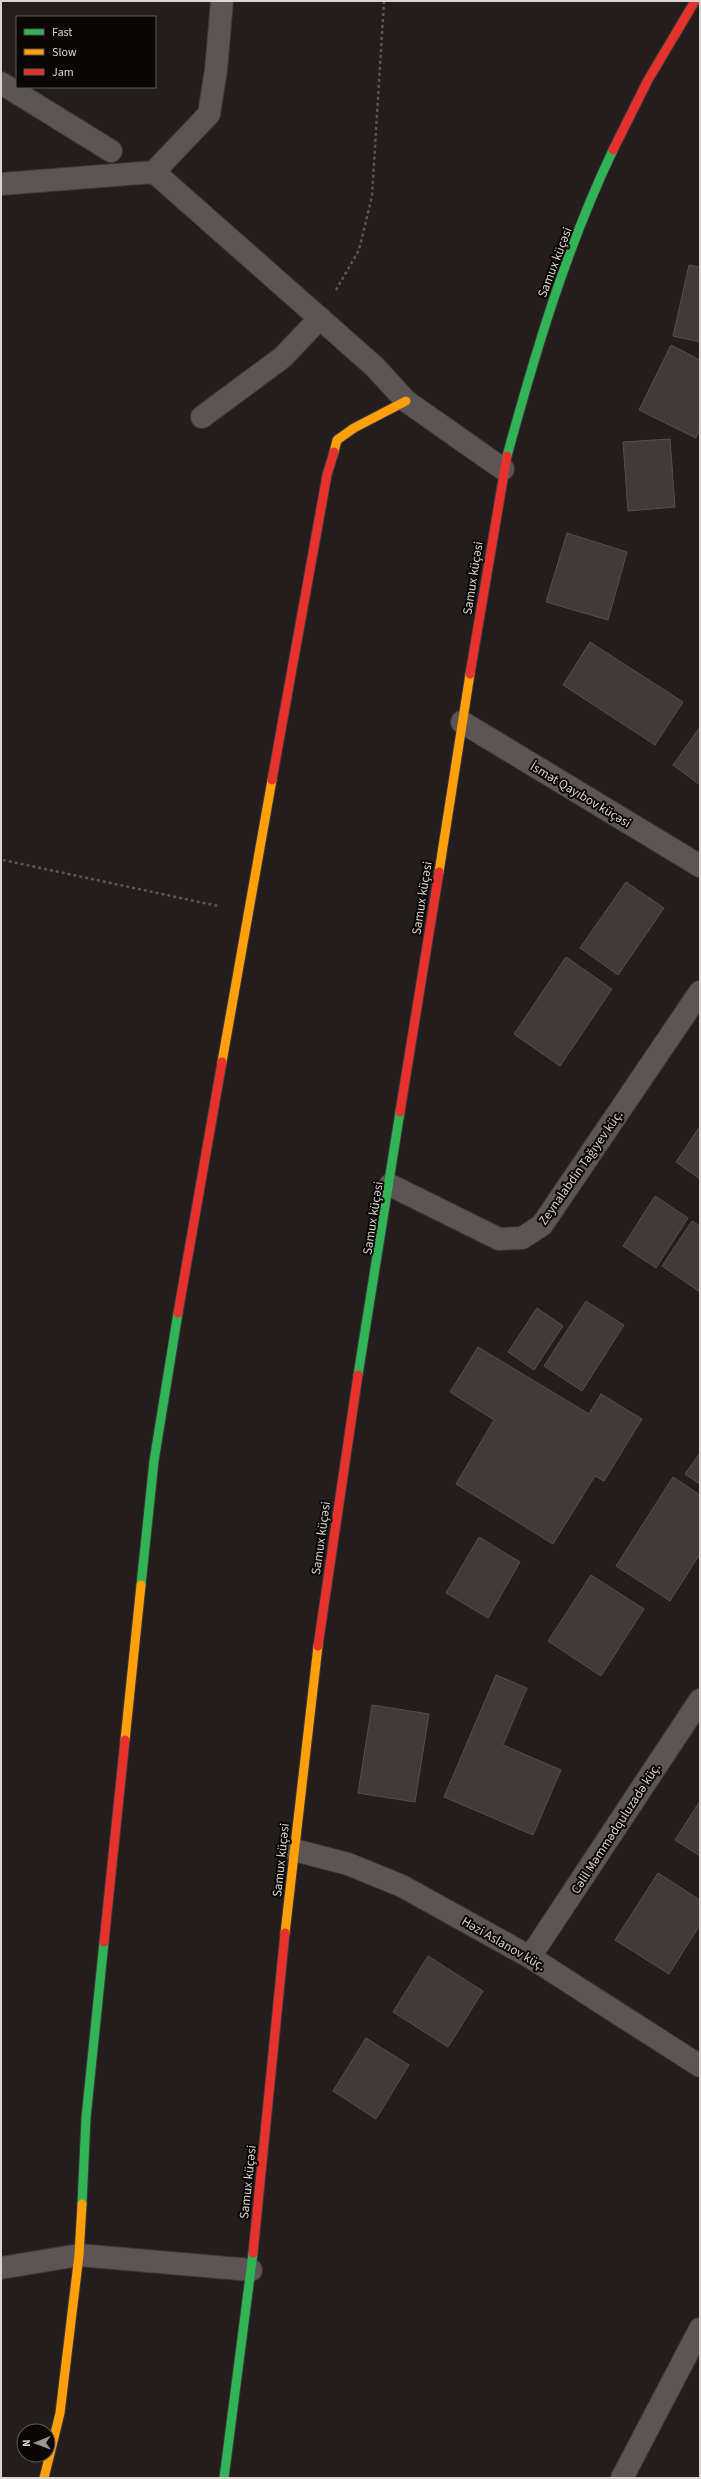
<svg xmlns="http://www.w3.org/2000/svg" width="701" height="2479" font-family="'Source Sans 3',sans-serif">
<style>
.building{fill:#403b3a;stroke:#54504e}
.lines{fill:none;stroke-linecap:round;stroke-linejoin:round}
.lane-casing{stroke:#3c3737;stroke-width:24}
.street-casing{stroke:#3c3737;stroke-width:24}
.fast-casing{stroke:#3c3737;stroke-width:11}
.slow-casing{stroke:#3c3737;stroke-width:11}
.jam-casing{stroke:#3c3737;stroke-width:11}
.path{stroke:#5c5657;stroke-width:2.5;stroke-dasharray:3 3;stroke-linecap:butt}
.lane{stroke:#5d5456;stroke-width:22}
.street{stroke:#5d5456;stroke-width:22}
.fast{stroke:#30b455;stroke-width:9}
.slow{stroke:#ff9f0a;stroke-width:9}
.jam{stroke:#e5322d;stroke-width:9}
.labels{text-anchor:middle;stroke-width:4;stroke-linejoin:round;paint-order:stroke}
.street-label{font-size:13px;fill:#dbd4d2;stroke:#0b0707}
</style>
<rect width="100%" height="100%" fill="#231d1d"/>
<path class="building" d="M 689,265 L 700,267 L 700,342 L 673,336 Z
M 671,345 L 700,360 L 700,429 L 696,438 L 639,410 Z
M 670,439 L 675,507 L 628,511 L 623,442 Z
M 567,533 L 627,552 L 608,620 L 546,602 Z
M 590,642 L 683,702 L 655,745 L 563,685 Z
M 700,727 L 700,785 L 673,765 Z
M 626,882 L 664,908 L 618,975 L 580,948 Z
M 566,957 L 612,989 L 560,1066 L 514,1034 Z
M 700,1126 L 700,1179 L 676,1162 Z
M 655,1196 L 688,1218 L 656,1268 L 623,1246 Z
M 692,1221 L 700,1226 L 700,1292 L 662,1266 Z
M 586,1301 L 624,1325 L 582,1391 L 544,1366 Z
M 537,1308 L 563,1326 L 534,1370 L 508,1352 Z
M 478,1347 L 589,1414 L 601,1394 L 642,1419 L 604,1481 L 595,1476 L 553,1544 L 456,1484 L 494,1420 L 450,1392 Z
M 700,1453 L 700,1484 L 685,1474 Z
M 673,1477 L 700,1495 L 700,1558 L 698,1557 L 670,1601 L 616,1566 Z
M 479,1537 L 520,1562 L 488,1618 L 446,1593 Z
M 591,1575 L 644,1609 L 601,1676 L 548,1641 Z
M 496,1675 L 527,1688 L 503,1745 L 561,1770 L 533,1835 L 444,1797 Z
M 372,1705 L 429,1714 L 415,1802 L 358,1793 Z
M 700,1801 L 700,1856 L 675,1840 Z
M 658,1873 L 700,1900 L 700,1925 L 669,1974 L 615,1940 Z
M 428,1956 L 483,1991 L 448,2047 L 393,2012 Z
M 366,2038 L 409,2065 L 376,2119 L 333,2091 Z"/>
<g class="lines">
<g class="lane-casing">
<path id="lane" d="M 1,83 L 111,151
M 622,2478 L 700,2329"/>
</g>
<g class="street-casing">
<path id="street" d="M 154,172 L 375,367 L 406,401 L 503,469
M 1,184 L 154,172 L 209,114 L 216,70 L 222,1
M 202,417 L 283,357 L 320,318
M 462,722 L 700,866
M 390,1185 L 499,1239 L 522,1238 L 542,1225 L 700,992
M 294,1850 L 348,1864 L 402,1886 L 530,1957 L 700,2066
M 530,1957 L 700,1700
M 1,2268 L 79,2255 L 251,2270"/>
</g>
<g class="fast-casing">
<path id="fast" d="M 507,456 C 536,350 566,249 613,150
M 358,1375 L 400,1112
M 141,1585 L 154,1461 L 178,1313
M 82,2204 L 86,2118 L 104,1942
M 224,2478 L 253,2253"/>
</g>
<g class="slow-casing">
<path id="slow" d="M 334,452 L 337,440 L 354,428 L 406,401
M 439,872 L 470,674
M 222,1062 L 272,780
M 125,1740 L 141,1585
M 285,1933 L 318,1646
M 44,2478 L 60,2413 L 79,2255 L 82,2204"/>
</g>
<g class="jam-casing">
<path id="jam" d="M 613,150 L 648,80 L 695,1
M 470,674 L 507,456
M 272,780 L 327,475 L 334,452
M 400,1112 L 439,872
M 178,1313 L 222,1062
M 318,1646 L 358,1375
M 104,1942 L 125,1740
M 253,2253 L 285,1933"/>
</g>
<path class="path" d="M 336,290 L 359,250 L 372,196 L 384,1
M 3,860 L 218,906"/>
<use href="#lane" class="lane"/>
<use href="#street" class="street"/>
<use href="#fast" class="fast"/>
<use href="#slow" class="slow"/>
<use href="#jam" class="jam"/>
</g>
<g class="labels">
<g class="street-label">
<text transform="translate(554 262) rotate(-69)" y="5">Samux küçəsi</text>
<text transform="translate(472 578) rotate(-81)" y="5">Samux küçəsi</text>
<text transform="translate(581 794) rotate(31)" y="5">İsmət Qayıbov küçəsi</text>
<text transform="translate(421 898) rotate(-81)" y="5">Samux küçəsi</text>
<text transform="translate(580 1167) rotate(-55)" y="5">Zeynalabdin Tağıyev küç.</text>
<text transform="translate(372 1218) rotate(-81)" y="5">Samux küçəsi</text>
<text transform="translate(320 1538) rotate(-82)" y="5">Samux küçəsi</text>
<text transform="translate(615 1828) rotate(-57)" y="5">Cəlil Məmmədquluzadə küç.</text>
<text transform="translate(280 1860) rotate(-84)" y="5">Samux küçəsi</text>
<text transform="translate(504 1943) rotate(30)" y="5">Həzi Aslanov küç.</text>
<text transform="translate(247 2182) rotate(-84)" y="5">Samux küçəsi</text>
</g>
</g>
<rect width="701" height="2479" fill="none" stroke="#dbd4d2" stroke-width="4"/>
<rect x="16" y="16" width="140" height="72" fill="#0b0707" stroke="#5e5958"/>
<rect x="24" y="29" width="20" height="6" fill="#30b455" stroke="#5e5958"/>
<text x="52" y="36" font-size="12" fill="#dbd4d2">Fast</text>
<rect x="24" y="49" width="20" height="6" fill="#ff9f0a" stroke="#5e5958"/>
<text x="52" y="56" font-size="12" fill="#dbd4d2">Slow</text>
<rect x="24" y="69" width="20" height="6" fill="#e5322d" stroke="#5e5958"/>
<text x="52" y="76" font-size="12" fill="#dbd4d2">Jam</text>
<g transform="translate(36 2443) rotate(269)"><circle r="19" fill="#0b0707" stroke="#5e5958"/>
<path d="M0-3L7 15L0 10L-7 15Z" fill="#9b9493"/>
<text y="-6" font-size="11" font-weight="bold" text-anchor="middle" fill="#dbd4d2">N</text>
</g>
</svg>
